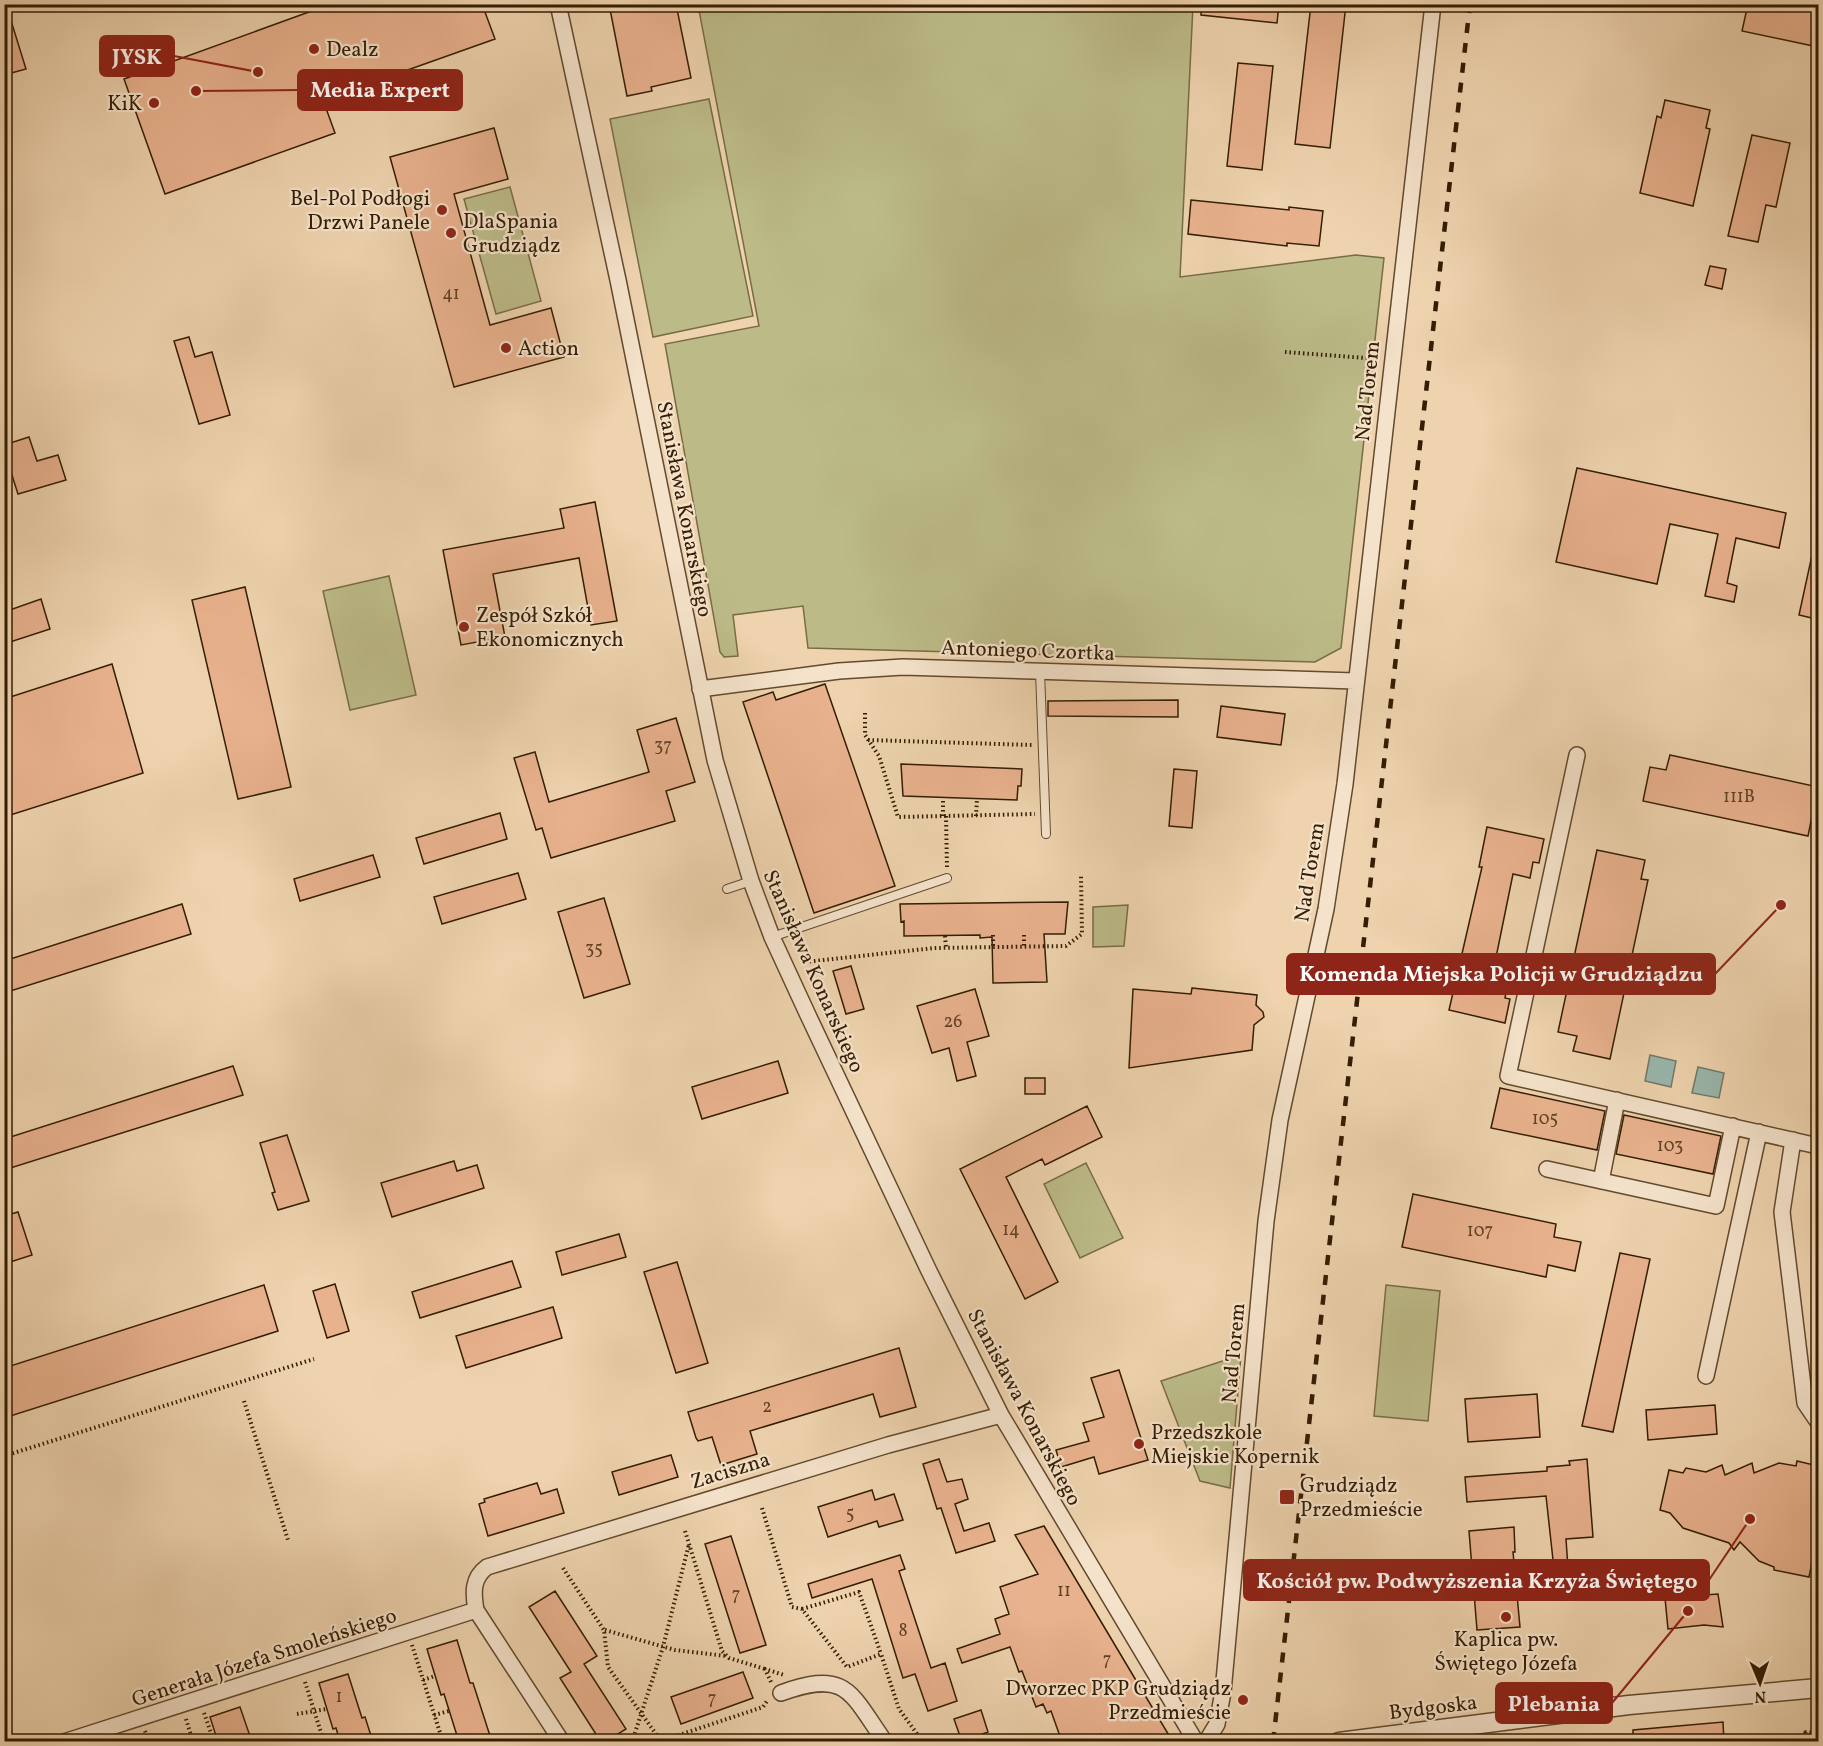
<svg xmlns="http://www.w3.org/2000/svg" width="1823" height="1746" font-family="Vollkorn,serif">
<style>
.green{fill:#bcbb88;stroke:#786c46;stroke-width:1.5}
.water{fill:#99b7ad;stroke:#717969;stroke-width:1.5}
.building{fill:#e9b28e;stroke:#341d03;stroke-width:1.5}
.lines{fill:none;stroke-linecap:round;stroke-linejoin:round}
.service-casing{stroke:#624a2e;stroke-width:10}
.minor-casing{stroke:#624a2e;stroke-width:18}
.tertiary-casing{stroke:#624a2e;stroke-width:21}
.path{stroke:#341d03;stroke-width:4;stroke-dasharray:1.5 3;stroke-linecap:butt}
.service{stroke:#f4e2ca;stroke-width:8}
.minor{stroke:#f4e2ca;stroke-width:15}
.tertiary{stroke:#f4e2ca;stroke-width:18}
.rail{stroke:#341d03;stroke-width:4.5;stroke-dasharray:10 10;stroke-linecap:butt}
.poi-dot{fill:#8f2418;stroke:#f4e2ca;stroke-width:2}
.labels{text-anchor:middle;stroke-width:4.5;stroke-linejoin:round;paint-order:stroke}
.number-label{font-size:18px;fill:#614226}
.poi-label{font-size:21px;fill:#341d03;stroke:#f4e2ca;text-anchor:start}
.street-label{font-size:21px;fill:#341d03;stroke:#f4e2ca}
.leader{fill:none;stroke:#8f2418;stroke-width:2}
.callout-dot{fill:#8f2418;stroke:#f4e2ca;stroke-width:2}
.callout{fill:#8f2418;stroke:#8f2418;stroke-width:2}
.callout-label{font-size:22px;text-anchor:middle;font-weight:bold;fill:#fff}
</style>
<rect width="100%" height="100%" fill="#eed3ae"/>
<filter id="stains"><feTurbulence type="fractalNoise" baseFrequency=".00333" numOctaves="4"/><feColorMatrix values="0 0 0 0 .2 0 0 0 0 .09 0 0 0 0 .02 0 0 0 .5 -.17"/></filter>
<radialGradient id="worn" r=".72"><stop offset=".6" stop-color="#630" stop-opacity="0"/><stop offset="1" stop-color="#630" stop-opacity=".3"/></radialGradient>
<path class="green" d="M 698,5 L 1193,5 L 1180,277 L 1356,255 L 1384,258 L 1341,648 L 1315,662 L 808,648 L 803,606 L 733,615 L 738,656 L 724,657 L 720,652 L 665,344 L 759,326 Z
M 709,99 L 753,316 L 653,337 L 610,119 Z
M 510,187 L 541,301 L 496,314 L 464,199 Z
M 389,576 L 416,695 L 350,710 L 323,591 Z
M 1128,905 L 1124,946 L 1093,947 L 1093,907 Z
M 1086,1163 L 1123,1238 L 1080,1258 L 1044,1184 Z
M 1386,1285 L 1440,1291 L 1428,1421 L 1374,1416 Z
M 1241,1355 L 1230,1488 L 1200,1481 L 1161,1381 Z"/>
<path class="water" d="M 1650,1055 L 1676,1061 L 1671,1087 L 1645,1081 Z
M 1698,1067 L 1724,1073 L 1719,1098 L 1692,1093 Z"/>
<path class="building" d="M 331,4 L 482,4 L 495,39 L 323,100 L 335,133 L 165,194 L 124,79 Z
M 609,4 L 676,4 L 691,78 L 651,87 L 652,91 L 627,96 Z
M 1201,4 L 1279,4 L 1277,23 L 1201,15 Z
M 1311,4 L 1346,4 L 1330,148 L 1295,144 Z
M 1748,4 L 1818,4 L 1818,47 L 1742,31 Z
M 4,11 L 8,11 L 26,69 L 4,75 Z
M 1238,63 L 1273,66 L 1262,170 L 1227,166 Z
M 1665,100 L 1710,110 L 1706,128 L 1710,129 L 1693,206 L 1640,193 L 1657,116 L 1661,118 Z
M 494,128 L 508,179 L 454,194 L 490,325 L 551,308 L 564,357 L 454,387 L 390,157 Z
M 1752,135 L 1790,143 L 1776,207 L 1766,205 L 1758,242 L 1728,236 Z
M 1191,200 L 1289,210 L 1289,207 L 1323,211 L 1319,246 L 1287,243 L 1287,246 L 1188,234 Z
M 1710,266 L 1726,269 L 1722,289 L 1705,285 Z
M 189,337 L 195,357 L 212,352 L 230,415 L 199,424 L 174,341 Z
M 29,437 L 37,461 L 58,455 L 66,480 L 18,494 L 10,469 L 4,471 L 4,445 Z
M 1577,468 L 1786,513 L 1779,548 L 1736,538 L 1727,583 L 1737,586 L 1734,602 L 1705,596 L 1718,534 L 1670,524 L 1657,584 L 1556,562 Z
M 595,502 L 617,621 L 591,625 L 579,558 L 493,574 L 505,637 L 461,645 L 443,550 L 564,528 L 560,509 Z
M 1812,555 L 1818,556 L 1818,606 L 1816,619 L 1799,615 Z
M 245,587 L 291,787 L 238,799 L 192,600 Z
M 41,599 L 50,629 L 4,644 L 4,612 Z
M 112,664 L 143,773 L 4,817 L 4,699 Z
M 825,684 L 895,886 L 814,913 L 743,702 L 773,692 L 776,700 Z
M 1178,700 L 1178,717 L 1048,716 L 1048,701 Z
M 1221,706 L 1285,714 L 1281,745 L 1217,737 Z
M 676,718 L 695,782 L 666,791 L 675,821 L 551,858 L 542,828 L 536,830 L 514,758 L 535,752 L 549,802 L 649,772 L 637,730 Z
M 1670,755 L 1818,787 L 1808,836 L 1643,801 L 1650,767 L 1666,770 Z
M 901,764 L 1022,769 L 1021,786 L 1018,786 L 1017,800 L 903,796 Z
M 1174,769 L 1197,771 L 1192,828 L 1169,826 Z
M 500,813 L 507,839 L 424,864 L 416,838 Z
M 1487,827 L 1544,839 L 1539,863 L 1533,862 L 1530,878 L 1513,874 L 1492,977 L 1508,981 L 1505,998 L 1510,999 L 1505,1023 L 1449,1010 L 1482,867 L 1479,867 Z
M 1597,850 L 1645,860 L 1641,879 L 1648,880 L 1610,1059 L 1573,1051 L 1577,1036 L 1558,1032 Z
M 373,855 L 380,877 L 300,901 L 294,879 Z
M 518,873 L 526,899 L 442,924 L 434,897 Z
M 604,898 L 630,984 L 584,998 L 558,912 Z
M 1068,902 L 1065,934 L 1044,934 L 1047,982 L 993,983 L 992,937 L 980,938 L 980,935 L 904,936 L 904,921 L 901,922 L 900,904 Z
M 182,904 L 191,934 L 4,993 L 4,961 Z
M 851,966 L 864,1009 L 846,1014 L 833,971 Z
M 1192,988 L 1257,995 L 1256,1005 L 1263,1012 L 1264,1017 L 1254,1025 L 1252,1050 L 1129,1068 L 1133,989 L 1191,994 Z
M 975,989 L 989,1036 L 967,1042 L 976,1076 L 957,1081 L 949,1048 L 932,1053 L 917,1006 Z
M 778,1061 L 788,1093 L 702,1119 L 692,1087 Z
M 233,1066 L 243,1095 L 4,1170 L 4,1139 Z
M 1025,1078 L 1045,1078 L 1045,1094 L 1025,1094 Z
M 1500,1088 L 1605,1111 L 1597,1150 L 1491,1128 Z
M 1087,1106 L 1102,1137 L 1045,1165 L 1042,1159 L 1006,1177 L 1058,1282 L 1025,1299 L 960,1169 Z
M 1624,1115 L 1721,1136 L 1713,1174 L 1616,1154 Z
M 287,1135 L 309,1201 L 278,1210 L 272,1193 L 275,1192 L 260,1143 Z
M 454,1161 L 457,1171 L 477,1165 L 484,1188 L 392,1217 L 381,1183 Z
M 1413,1194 L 1556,1224 L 1554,1237 L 1581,1242 L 1575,1271 L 1548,1265 L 1546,1277 L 1402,1247 Z
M 18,1212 L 32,1255 L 4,1264 L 4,1216 Z
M 619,1234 L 626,1257 L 562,1275 L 556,1252 Z
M 1620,1253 L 1650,1259 L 1613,1432 L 1582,1426 Z
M 512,1261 L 521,1287 L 420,1318 L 412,1292 Z
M 677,1262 L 708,1363 L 676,1373 L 644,1272 Z
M 335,1284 L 349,1331 L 327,1338 L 313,1291 Z
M 264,1285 L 278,1331 L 4,1418 L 4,1368 Z
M 553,1307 L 562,1338 L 466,1368 L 456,1336 Z
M 899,1348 L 916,1407 L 880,1417 L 873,1394 L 750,1431 L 757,1454 L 721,1465 L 712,1437 L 698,1441 L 696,1438 L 688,1412 Z
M 1119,1370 L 1148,1460 L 1099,1474 L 1094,1457 L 1061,1467 L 1056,1450 L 1089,1441 L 1083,1423 L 1104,1417 L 1091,1378 Z
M 1537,1394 L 1540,1437 L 1468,1442 L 1465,1399 Z
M 1715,1405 L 1717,1434 L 1648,1440 L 1646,1410 Z
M 671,1455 L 678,1477 L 619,1495 L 612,1472 Z
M 939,1459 L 947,1482 L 962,1479 L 968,1499 L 955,1504 L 964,1531 L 989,1523 L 995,1541 L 956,1553 L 941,1508 L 937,1509 L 923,1464 Z
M 1587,1459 L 1593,1537 L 1566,1539 L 1568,1568 L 1554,1569 L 1546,1496 L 1467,1502 L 1465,1477 L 1547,1471 L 1547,1467 L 1570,1465 L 1569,1461 Z
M 1797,1461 L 1818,1466 L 1818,1533 L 1809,1577 L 1774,1570 L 1774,1567 L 1759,1561 L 1740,1542 L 1734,1550 L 1729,1543 L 1683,1528 L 1670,1513 L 1660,1510 L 1669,1470 L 1683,1473 L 1686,1468 L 1706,1472 L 1722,1465 L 1725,1475 L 1752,1463 L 1754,1473 L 1779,1463 L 1796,1466 Z
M 537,1483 L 541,1494 L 557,1489 L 564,1513 L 488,1536 L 479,1504 L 485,1502 L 484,1499 Z
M 872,1490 L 875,1500 L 894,1494 L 903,1520 L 879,1527 L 877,1521 L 828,1537 L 818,1507 Z
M 1044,1526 L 1134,1677 L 1173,1742 L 1106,1742 L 1101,1734 L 1089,1742 L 1062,1742 L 1051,1711 L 1047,1713 L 1043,1704 L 1036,1707 L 1022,1671 L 1019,1672 L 1010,1647 L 962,1663 L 957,1649 L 1000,1634 L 995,1619 L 1009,1614 L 1000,1587 L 1038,1574 L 1015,1535 Z
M 1514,1527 L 1515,1552 L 1513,1552 L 1520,1627 L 1477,1630 L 1469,1531 Z
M 731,1536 L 766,1645 L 740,1653 L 705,1544 Z
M 900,1555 L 905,1569 L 899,1571 L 931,1668 L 945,1663 L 957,1701 L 928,1711 L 915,1674 L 903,1678 L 872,1579 L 812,1598 L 808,1584 Z
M 555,1591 L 597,1656 L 584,1664 L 626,1729 L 605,1742 L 601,1742 L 560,1678 L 571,1672 L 529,1607 Z
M 1718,1594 L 1723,1627 L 1704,1625 L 1668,1629 L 1665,1598 Z
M 457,1640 L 470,1683 L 473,1683 L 492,1742 L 459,1742 L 444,1694 L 441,1695 L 427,1649 Z
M 743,1672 L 753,1698 L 681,1724 L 671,1697 Z
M 348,1674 L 362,1718 L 365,1717 L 373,1742 L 340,1742 L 336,1728 L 333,1729 L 319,1683 Z
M 240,1707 L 252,1742 L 218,1742 L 210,1717 Z
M 981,1710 L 988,1732 L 980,1735 L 984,1742 L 962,1742 L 954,1719 Z
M 1723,1722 L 1724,1742 L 1633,1742 L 1633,1730 Z"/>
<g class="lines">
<g class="service-casing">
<path id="service" d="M 1040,671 L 1046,834
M 727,889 L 751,881
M 772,937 L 947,878"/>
</g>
<g class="minor-casing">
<path id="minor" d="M 558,4 L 618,280 L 715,760 L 751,881 L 772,937 L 807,1013 L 929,1271 L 1001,1415 L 1196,1742
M 700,689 L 839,671 L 903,667 L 1355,681
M 1577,755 L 1508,1076 L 1818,1146
M 1793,1140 L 1782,1212 L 1805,1403 L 1818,1422
M 1547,1169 L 1716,1206 L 1733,1126
M 1601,1181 L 1617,1100
M 1706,1376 L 1759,1132
M 781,1693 C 847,1669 850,1692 885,1742
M 64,1742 L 476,1610
M 562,1742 L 476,1610 C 473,1593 472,1578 487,1567 L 888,1445 L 1001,1415
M 1206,1742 L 1217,1724 L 1223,1692 L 1266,1221 L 1280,1120 L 1326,909 L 1345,784 L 1433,4"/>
</g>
<g class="tertiary-casing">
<path id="tertiary" d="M 1339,1742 L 1629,1705 L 1818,1688"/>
</g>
<path class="path" d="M 1285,352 L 1379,359
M 865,713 L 865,735 L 879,756 L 898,817 L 1035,814
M 868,740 L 1032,745
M 943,816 L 943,798
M 946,816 L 947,868
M 976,816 L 977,799
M 993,935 L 993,947
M 1024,935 L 1024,947
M 945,936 L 946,948
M 805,962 L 934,948 L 1066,946 L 1082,934 L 1081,876
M 244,1401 L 288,1540
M 4,1456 L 314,1359
M 762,1508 L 792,1607 L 802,1609 L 847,1667 L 881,1654 L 899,1709 L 923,1742
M 685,1531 L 722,1651 L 729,1658 L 765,1669
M 563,1568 L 604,1630 L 608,1667 L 661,1741
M 802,1609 L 859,1592 L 881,1654
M 605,1630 L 675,1650 L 726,1656
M 412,1645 L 443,1742
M 423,1680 L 435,1676
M 305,1682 L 324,1742
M 771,1682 L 765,1669 L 784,1675
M 204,1713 L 214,1742
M 297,1714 L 327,1709
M 434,1715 L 449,1711
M 186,1719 L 193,1742
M 145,1731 L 149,1742
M 661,1741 L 763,1707 L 767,1701
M 198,1742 L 212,1737
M 632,1742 L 663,1647 L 689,1544
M 1788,1742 L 1805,1733
M 1804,1742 L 1806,1732 L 1818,1734"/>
<use href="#service" class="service"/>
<use href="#minor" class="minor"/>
<use href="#tertiary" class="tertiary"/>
<path class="rail" d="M 1273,1742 L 1470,4"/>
</g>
<g class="poi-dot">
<circle cx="314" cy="49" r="6"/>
<circle cx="154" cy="103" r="6"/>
<circle cx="442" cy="210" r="6"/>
<circle cx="451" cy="233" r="6"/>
<circle cx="506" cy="348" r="6"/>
<circle cx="464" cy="627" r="6"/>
<circle cx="1139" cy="1444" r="6"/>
<rect x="1279" y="1489" width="16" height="16" rx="3"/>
<circle cx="1506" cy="1617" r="6"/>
<circle cx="1243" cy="1700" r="6"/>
</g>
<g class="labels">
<g class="number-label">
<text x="451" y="299">41</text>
<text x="663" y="751">37</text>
<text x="1739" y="802">111B</text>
<text x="594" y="954">35</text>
<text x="953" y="1027">26</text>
<text x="1545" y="1124">105</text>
<text x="1670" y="1151">103</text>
<text x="1011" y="1235">14</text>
<text x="1480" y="1236">107</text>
<text x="767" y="1412">2</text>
<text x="850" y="1519">5</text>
<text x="1064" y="1596">11</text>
<text x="736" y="1600">7</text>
<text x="903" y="1636">8</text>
<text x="1107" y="1665">7</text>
<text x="339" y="1702">1</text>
<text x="712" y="1704">7</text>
</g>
<g class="poi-label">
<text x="326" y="56">Dealz</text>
<text x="142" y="110" text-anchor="end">KiK</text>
<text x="430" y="205" text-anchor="end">Bel-Pol Podłogi<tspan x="430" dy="24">Drzwi Panele</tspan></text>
<text x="463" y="228">DlaSpania<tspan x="463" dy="24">Grudziądz</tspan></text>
<text x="518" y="355">Action</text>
<text x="476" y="622">Zespół Szkół<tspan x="476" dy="24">Ekonomicznych</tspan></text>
<text x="1151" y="1439">Przedszkole<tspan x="1151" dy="24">Miejskie Kopernik</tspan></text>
<text x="1300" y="1492">Grudziądz<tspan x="1300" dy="24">Przedmieście</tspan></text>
<text x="1506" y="1646" text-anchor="middle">Kaplica pw.<tspan x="1506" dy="24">Świętego Józefa</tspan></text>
<text x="1231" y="1695" text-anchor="end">Dworzec PKP Grudziądz<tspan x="1231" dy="24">Przedmieście</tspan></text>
</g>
<g class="street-label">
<text transform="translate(1367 391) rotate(-84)" y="7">Nad Torem</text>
<text transform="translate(685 509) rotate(79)" y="7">Stanisława Konarskiego</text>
<text transform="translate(1028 650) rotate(2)" y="7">Antoniego Czortka</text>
<text transform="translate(1309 872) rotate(-81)" y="7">Nad Torem</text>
<text transform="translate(814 971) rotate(66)" y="7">Stanisława Konarskiego</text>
<text transform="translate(1233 1353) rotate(-85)" y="7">Nad Torem</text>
<text transform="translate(1025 1407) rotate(62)" y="7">Stanisława Konarskiego</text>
<text transform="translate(730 1470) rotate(-17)" y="7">Zaciszna</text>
<text transform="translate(264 1657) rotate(-18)" y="7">Generała Józefa Smoleńskiego</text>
<text transform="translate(1433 1707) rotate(-7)" y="7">Bydgoska</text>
</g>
</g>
<path class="leader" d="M258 72L174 56M196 91L298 90M1781 905L1715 974M1750 1519L1709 1580M1688 1611L1612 1703"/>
<g class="callout-dot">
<circle cx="258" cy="72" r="6"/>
<circle cx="196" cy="91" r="6"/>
<circle cx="1781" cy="905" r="6"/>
<circle cx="1750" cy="1519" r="6"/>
<circle cx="1688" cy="1611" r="6"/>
</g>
<g class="callout">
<rect x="100" y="36" width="74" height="40" rx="6"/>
<rect x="298" y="70" width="164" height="40" rx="6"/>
<rect x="1287" y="954" width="428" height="40" rx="6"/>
<rect x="1244" y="1560" width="465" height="40" rx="6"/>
<rect x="1496" y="1683" width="116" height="40" rx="6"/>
</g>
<g class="callout-label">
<text x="137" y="64">JYSK</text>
<text x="380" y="97">Media Expert</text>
<text x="1501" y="981">Komenda Miejska Policji w Grudziądzu</text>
<text x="1477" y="1588">Kościół pw. Podwyższenia Krzyża Świętego</text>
<text x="1554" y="1711">Plebania</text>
</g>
<rect width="1823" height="1746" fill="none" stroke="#eed3ae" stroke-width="24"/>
<rect x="6" y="6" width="1811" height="1734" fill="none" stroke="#341d03" stroke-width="3"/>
<rect x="12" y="12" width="1799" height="1722" fill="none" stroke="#341d03" stroke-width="1.5"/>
<g transform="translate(1760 1683) rotate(178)" stroke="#f4e2ca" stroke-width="4.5" paint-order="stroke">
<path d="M0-4.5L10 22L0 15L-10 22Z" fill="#341d03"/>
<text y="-9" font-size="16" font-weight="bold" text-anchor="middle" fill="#341d03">N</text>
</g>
<rect width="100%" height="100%" filter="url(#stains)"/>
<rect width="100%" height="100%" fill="url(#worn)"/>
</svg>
